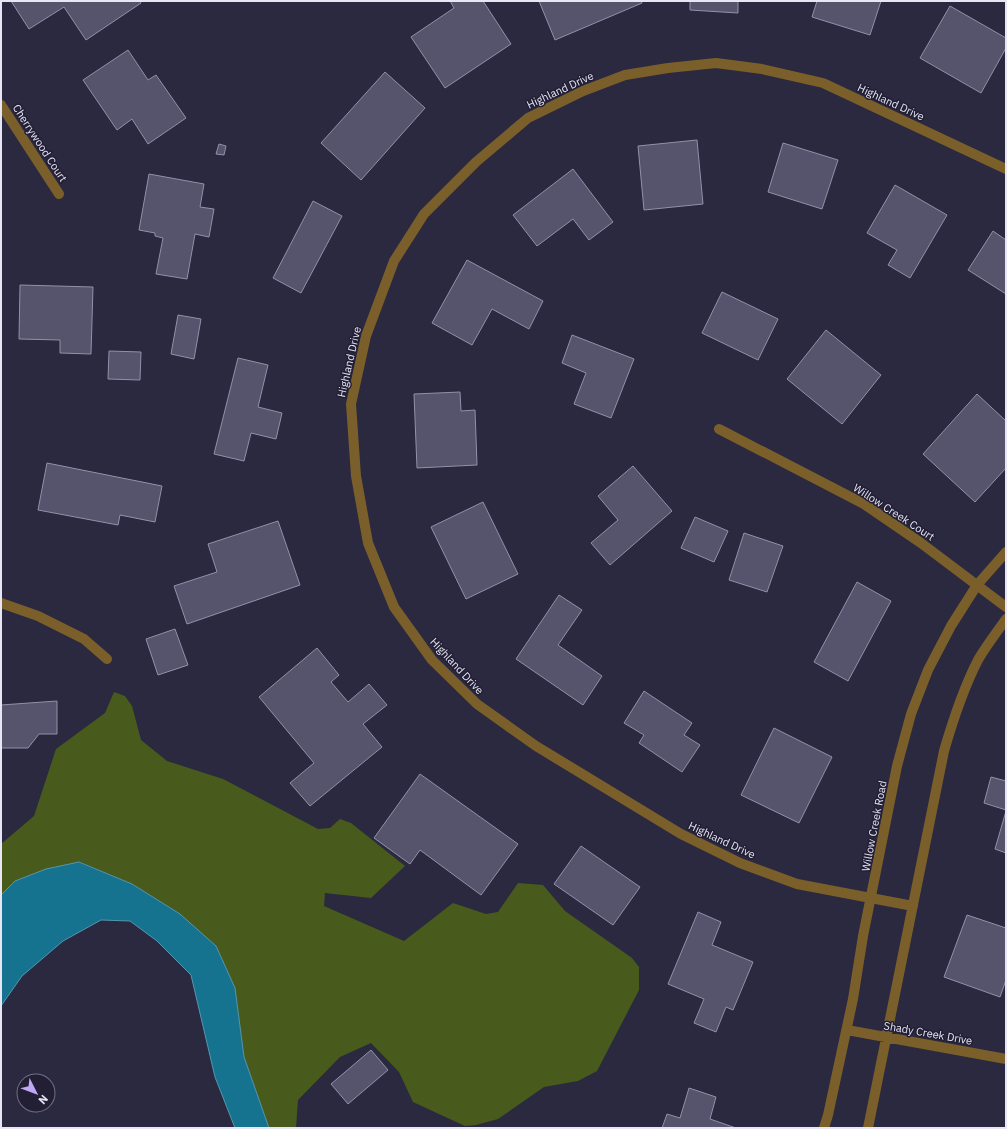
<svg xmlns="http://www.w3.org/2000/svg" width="1007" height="1129" font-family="'IBM Plex Sans',sans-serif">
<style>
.forest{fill:#485b1c}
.water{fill:#16738f;stroke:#5596ae}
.building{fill:#55546c;stroke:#9290ab}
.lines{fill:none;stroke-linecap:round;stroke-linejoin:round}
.minor{stroke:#7b5f2b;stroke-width:10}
.labels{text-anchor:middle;stroke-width:3;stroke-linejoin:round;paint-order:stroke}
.street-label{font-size:11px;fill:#e7e6f5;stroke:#221f35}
</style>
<rect width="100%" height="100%" fill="#2b293f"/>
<path class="forest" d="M 114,692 L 125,696 L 132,706 L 141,740 L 167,761 L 223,779 L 318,829 L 330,828 L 340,819 L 351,823 L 405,866 L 371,898 L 325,893 L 324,906 L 404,941 L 453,903 L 486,914 L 498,912 L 518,883 L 543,885 L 565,911 L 632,958 L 639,967 L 639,990 L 597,1071 L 578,1081 L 544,1087 L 498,1119 L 476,1125 L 465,1126 L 413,1102 L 399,1072 L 371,1043 L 340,1057 L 298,1100 L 296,1128 L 269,1128 L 244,1057 L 235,988 L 180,914 L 132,884 L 80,862 L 15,881 L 1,895 L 1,844 L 34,816 L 56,749 L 105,713 Z"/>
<path class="water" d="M 79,862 L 132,884 L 180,914 L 216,946 L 235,988 L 244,1057 L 269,1128 L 235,1128 L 215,1077 L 191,975 L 157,941 L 130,921 L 101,920 L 63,941 L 22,976 L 1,1006 L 1,895 L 15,881 L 46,869 Z"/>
<path class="building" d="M 11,1 L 140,1 L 141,3 L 86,40 L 64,7 L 29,29 Z
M 450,1 L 483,1 L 511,44 L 445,88 L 411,37 L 454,8 Z
M 539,1 L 641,1 L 642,3 L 555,40 Z
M 690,1 L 738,1 L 738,13 L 690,10 Z
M 817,1 L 881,1 L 870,35 L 812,17 Z
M 950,6 L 1006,38 L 1006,48 L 981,93 L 920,58 Z
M 128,50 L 148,80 L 156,75 L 186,118 L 148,144 L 132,119 L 117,130 L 83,80 Z
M 385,72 L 425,108 L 361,180 L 321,143 Z
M 697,140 L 703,204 L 644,210 L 638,146 Z
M 783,143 L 838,160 L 822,209 L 768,192 Z
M 219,144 L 226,146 L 224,155 L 216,154 Z
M 573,169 L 613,222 L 589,240 L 573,219 L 537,246 L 513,215 Z
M 149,174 L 204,184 L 200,207 L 214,209 L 209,237 L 195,234 L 187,279 L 156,274 L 163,238 L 155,236 L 155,233 L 139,230 Z
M 895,185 L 947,215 L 910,278 L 888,265 L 897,250 L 867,233 Z
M 313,201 L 342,216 L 301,293 L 273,278 Z
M 993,231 L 1006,240 L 1006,294 L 968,270 Z
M 467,260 L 543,301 L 529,329 L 492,309 L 472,345 L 432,323 Z
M 20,285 L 93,287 L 91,354 L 60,353 L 60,340 L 19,339 Z
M 722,292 L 778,319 L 758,360 L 702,333 Z
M 178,315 L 201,319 L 194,359 L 171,354 Z
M 826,330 L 881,375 L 842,424 L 787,379 Z
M 572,335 L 634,359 L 611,418 L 574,404 L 586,373 L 562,363 Z
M 109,351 L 141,352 L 140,380 L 108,379 Z
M 238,358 L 268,365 L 258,407 L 282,413 L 276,439 L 251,433 L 244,461 L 214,454 Z
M 460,392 L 461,411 L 475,410 L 477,465 L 417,468 L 414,394 Z
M 977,394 L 1006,421 L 1006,468 L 975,502 L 923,454 Z
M 47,463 L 162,486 L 155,522 L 120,515 L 118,525 L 38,510 Z
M 633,466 L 672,511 L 610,565 L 591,543 L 618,520 L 598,496 Z
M 483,502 L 518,574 L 466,599 L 431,527 Z
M 695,517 L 728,531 L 714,562 L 681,548 Z
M 278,521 L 300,585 L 187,624 L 174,586 L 217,572 L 208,544 Z
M 744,533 L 783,546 L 767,592 L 729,580 Z
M 857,582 L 891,601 L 848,681 L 814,662 Z
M 559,595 L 582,610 L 558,645 L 602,676 L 583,705 L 516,659 Z
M 175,629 L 188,665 L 158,675 L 146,639 Z
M 317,648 L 339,675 L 331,682 L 348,702 L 369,684 L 387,705 L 363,724 L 382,747 L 310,806 L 290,783 L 314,763 L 259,697 Z
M 644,691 L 692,723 L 684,735 L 700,745 L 682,772 L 639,743 L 644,735 L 624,723 Z
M 57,701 L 57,734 L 39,734 L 28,748 L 1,748 L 1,705 Z
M 774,728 L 832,757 L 799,823 L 741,795 Z
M 420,774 L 518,844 L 481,895 L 420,850 L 410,864 L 374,838 Z
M 991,777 L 1006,781 L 1006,810 L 984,803 Z
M 1006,811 L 1006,853 L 995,849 Z
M 581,846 L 640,887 L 613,925 L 554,884 Z
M 698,912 L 721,922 L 712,945 L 753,962 L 733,1010 L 726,1007 L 716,1032 L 694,1023 L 704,999 L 668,984 Z
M 967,915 L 1006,928 L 1006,980 L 1000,997 L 944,977 Z
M 371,1050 L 388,1070 L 348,1104 L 331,1084 Z
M 689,1088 L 716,1097 L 710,1119 L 736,1128 L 662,1128 L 667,1114 L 680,1118 Z"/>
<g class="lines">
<path class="minor" d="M 1,105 L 59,194
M 719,429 L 864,504 L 921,543 L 1006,607
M 1,603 L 38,616 L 84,639 L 107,659
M 913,906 L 797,884 L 740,863 L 681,834 L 536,746 L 477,704 L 432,660 L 394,607 L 368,543 L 356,476 L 351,404 L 366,336 L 394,261 L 424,214 L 476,162 L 528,118 L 583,91 L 625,75 L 668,68 L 716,63 L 762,69 L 823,83 L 1006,169
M 847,1030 L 1006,1059
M 824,1128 L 828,1115 L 853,999 L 863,936 L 897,766 L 911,714 L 928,670 L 951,626 L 977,585 L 1006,552
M 868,1128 L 944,751 C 953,720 963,689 978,660 C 986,646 997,632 1006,619"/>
</g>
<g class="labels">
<g class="street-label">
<text transform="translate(560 90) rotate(-25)" y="4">Highland Drive</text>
<text transform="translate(891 102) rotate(25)" y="4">Highland Drive</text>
<text transform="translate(40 143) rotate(57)" y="4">Cherrywood Court</text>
<text transform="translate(349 362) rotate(-77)" y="4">Highland Drive</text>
<text transform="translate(894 512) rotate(33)" y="4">Willow Creek Court</text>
<text transform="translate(457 666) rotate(47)" y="4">Highland Drive</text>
<text transform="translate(874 826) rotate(-79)" y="4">Willow Creek Road</text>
<text transform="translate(722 840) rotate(25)" y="4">Highland Drive</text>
<text transform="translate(928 1033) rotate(10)" y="4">Shady Creek Drive</text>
</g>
</g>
<rect width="1007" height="1129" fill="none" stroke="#e7e6f5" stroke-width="4"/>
<g transform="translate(36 1093) rotate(132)"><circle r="19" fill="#221f35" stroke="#716f82"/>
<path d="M0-3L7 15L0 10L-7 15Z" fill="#bfa8f4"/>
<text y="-6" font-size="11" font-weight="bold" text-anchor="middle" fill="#e7e6f5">N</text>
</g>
</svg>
